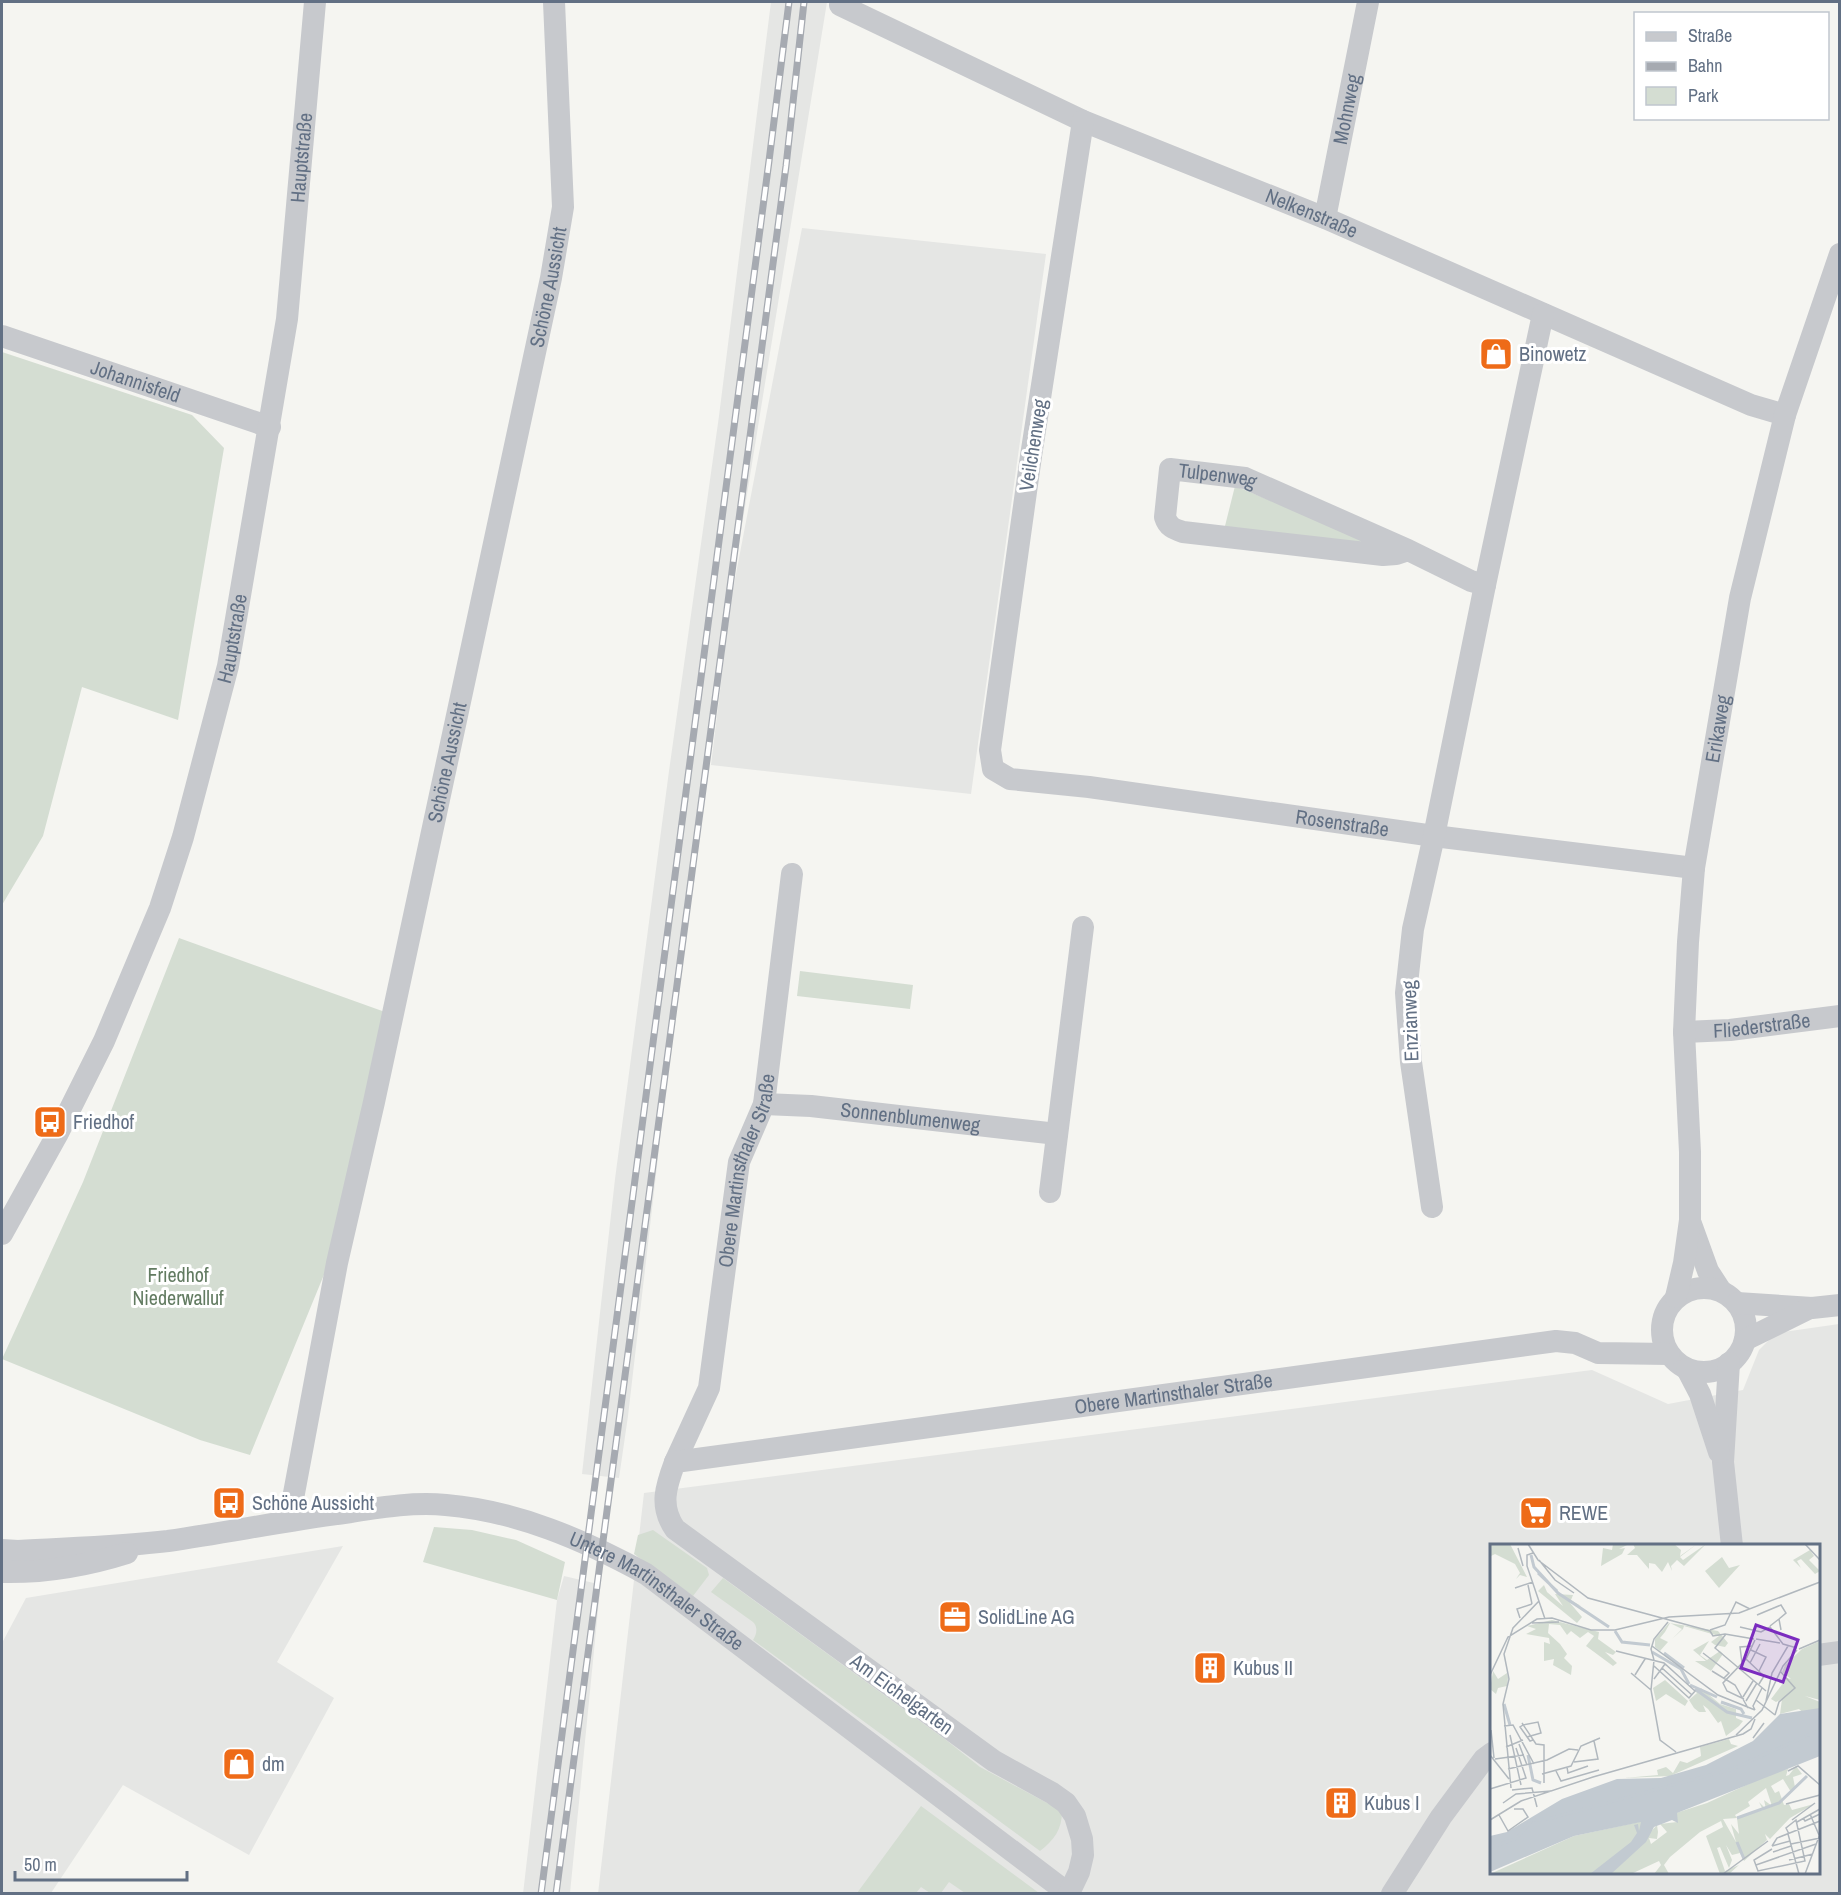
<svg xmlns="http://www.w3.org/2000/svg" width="1841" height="1895" font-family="'Archivo Narrow',sans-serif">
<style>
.built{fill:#e5e6e4;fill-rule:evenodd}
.green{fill:#d4ddd2}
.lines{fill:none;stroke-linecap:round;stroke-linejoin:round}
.minor{stroke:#c7c9cd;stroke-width:22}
.rail-casing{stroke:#a6aab1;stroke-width:7}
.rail{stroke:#fff;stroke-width:4.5;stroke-dasharray:14;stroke-linecap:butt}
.labels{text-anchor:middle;stroke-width:6;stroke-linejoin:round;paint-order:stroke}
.street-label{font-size:20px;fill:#627084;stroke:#fff}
.poi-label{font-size:20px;fill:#627084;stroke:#fff;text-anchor:start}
.park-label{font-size:20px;fill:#627b61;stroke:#fff}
.inset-river{fill:none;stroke:#c2cad1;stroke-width:3}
.inset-road{fill:none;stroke:#b1b8be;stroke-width:1.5}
.view{fill:#7b2cbf;fill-opacity:0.15;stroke:#7b2cbf;stroke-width:3}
.inset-edge{fill:none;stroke:#627084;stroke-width:3}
</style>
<rect width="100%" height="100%" fill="#f5f5f1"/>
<path class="built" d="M 771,2 L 827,2 L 730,599 L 670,1054 L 628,1416 L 619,1478 L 582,1474 L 615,1179 L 669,771 L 719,416 Z
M 802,228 L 1046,254 L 971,794 L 711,765 L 731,600 Z
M 1839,1324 L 1839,1893 L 598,1894 L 644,1493 L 1592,1370 L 1668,1404 L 1743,1390 L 1759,1350 L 1776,1333 ZM 1492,1546 L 1818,1546 L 1818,1872 L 1492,1872 Z
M 343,1546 L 277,1662 L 334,1698 L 249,1855 L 123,1785 L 51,1893 L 2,1893 L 2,1643 L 26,1598 Z
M 564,1576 L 598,1584 L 601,1580 L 570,1893 L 523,1894 L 557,1600 Z"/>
<path class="green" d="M 2,352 L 192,415 L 224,448 L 178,720 L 82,687 L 43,836 L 2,905 Z
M 1235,486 L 1384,547 L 1224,530 Z
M 179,938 L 385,1012 L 330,1260 L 250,1455 L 200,1440 L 2,1359 L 83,1182 Z
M 800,971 L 913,985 L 910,1009 L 797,996 Z
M 434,1527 L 472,1530 L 516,1540 L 565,1562 L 557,1600 L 423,1562 Z
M 653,1530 L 707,1568 L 709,1575 L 693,1596 L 634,1554 L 638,1535 Z
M 723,1578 L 946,1740 L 980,1767 L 1062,1811 C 1062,1830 1054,1840 1040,1851 L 753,1640 C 757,1634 758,1627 753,1622 L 711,1592 Z
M 921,1806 L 1039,1893 L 965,1893 L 949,1882 L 941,1893 L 930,1893 L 921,1887 L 916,1893 L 857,1893 Z"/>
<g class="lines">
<g class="minor">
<path id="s1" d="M 841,2 L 840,5 L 1083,121 L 1325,218 L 1751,405 L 1785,415"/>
<path id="s2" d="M 1083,121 L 1031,456 L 990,750 L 993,769 L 1010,779 L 1089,787 L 1434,836 L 1694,868"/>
<path id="s3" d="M 1325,218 L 1368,2"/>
<path id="s4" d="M 2,336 L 270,427"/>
<path id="s5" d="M 1408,550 L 1396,554 L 1383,555 L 1183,532 C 1174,529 1168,527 1165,517 L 1170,469 L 1245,478 L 1408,550 L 1471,581 L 1485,585"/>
<path id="s6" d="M 1684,1032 L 1730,1030 L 1840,1016"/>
<path id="s7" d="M 764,1104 L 811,1106 L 1057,1134"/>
<path d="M 1050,1192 L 1083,927"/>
<path d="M 1432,1207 L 1411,1062 L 1406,993 L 1413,929 L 1434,836 L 1485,585 L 1543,314"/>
<path d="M 1691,1224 L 1708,1271 L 1721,1291"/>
<path id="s8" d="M 2,1234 L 57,1135 L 104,1041 L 160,908 L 183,837 L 228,666 L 287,319 L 315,2"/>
<circle cx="1704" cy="1330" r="42"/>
<path id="s9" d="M 1676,1297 L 1684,1263 L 1690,1220 L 1690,1152 L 1684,1032 L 1688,942 L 1694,868 L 1740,598 L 1785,415 L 1840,254"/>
<path d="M 1737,1303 L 1812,1308 L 1840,1305"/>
<path d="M 1745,1340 L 1808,1309"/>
<path d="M 1729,1363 L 1723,1462 L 1732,1546"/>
<path d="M 1687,1369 L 1700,1394 L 1719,1452"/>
<path id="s10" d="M 675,1462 L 709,1388 L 739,1162 L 764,1104 L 792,874"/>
<path id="s11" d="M 289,1520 L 337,1263 L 374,1102 L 551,278 L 563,207 L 554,2"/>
<path id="s12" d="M 2,1550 L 18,1551 C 68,1548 119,1547 168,1541 C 229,1532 290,1520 351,1512 C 383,1507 414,1502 446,1505 C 517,1511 584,1540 646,1574 L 1069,1894"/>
<path d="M 2,1572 C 45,1573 86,1566 127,1553"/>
<path d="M 1818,1655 L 1840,1652"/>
<path id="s13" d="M 1069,1893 L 1079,1872 L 1083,1855 L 1082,1839 L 1075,1816 L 1066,1803 L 1052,1793 L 994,1761 L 675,1529 C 659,1506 666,1486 675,1462 L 1556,1341 L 1575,1343 L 1598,1353 L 1669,1354"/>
<path d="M 1392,1894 L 1441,1817 L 1484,1759 L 1492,1753"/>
</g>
<g class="rail-casing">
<path id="rail" d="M 541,1894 L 769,161 L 789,2
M 556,1894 L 786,166 L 804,2"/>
</g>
<use href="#rail" class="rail"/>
</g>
<defs>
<g id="shop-square" transform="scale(1.725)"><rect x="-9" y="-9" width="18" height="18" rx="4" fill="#ee6b18" stroke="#fff"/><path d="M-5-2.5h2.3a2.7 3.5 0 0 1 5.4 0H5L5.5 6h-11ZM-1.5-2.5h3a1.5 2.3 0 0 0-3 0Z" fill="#fff"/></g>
<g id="bus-square" transform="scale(1.725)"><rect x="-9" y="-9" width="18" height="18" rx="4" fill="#ee6b18" stroke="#fff"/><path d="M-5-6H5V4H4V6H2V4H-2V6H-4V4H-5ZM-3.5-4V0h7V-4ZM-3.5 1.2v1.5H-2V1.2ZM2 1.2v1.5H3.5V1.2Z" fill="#fff"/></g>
<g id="supermarket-square" transform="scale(1.725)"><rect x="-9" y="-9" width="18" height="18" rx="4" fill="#ee6b18" stroke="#fff"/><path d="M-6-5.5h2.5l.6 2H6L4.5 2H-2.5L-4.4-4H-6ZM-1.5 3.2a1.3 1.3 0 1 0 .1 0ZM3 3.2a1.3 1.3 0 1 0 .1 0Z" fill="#fff"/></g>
<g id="office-square" transform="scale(1.725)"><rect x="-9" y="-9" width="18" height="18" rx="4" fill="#ee6b18" stroke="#fff"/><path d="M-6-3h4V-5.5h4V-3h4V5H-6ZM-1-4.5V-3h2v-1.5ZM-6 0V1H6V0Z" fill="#fff"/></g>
<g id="building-square" transform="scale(1.725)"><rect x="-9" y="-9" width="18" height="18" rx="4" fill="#ee6b18" stroke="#fff"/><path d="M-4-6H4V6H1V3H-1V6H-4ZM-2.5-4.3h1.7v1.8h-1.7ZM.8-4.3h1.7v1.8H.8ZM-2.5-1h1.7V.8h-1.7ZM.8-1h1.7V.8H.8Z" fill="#fff"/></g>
</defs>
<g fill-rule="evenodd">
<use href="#shop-square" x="1496" y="354"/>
<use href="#bus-square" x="50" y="1122"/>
<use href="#bus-square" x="229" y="1503"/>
<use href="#supermarket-square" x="1536" y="1513"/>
<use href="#office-square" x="955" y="1617"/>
<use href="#building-square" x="1210" y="1668"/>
<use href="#shop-square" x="239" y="1764"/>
<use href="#building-square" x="1341" y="1803"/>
</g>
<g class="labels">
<g class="street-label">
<text dy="7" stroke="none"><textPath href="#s3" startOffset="111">Mohnweg</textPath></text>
<text dy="7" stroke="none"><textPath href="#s8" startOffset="1128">Hauptstraße</textPath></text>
<text dy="7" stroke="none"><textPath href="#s1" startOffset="519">Nelkenstraße</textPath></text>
<text dy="7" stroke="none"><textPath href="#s11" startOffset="1260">Schöne Aussicht</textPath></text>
<text dy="7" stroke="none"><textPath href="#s4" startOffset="141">Johannisfeld</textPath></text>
<text transform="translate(1033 445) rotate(-81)" y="7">Veilchenweg</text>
<text dy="7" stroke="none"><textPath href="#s5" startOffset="348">Tulpenweg</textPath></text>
<text dy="7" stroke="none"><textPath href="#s8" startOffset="642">Hauptstraße</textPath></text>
<text dy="7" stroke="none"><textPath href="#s9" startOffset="572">Erikaweg</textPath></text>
<text dy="7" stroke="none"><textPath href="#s11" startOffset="774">Schöne Aussicht</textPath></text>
<text dy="7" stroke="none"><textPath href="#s2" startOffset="1010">Rosenstraße</textPath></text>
<text transform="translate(1410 1021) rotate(-92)" y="7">Enzianweg</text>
<text dy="7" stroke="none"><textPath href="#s6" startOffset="78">Fliederstraße</textPath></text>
<text dy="7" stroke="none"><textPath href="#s7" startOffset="147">Sonnenblumenweg</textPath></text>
<text dy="7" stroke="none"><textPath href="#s10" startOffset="303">Obere Martinsthaler Straße</textPath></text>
<text dy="7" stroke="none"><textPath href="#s13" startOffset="1148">Obere Martinsthaler Straße</textPath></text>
<text dy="7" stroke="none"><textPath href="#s12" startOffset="678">Untere Martinsthaler Straße</textPath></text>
<text transform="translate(902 1694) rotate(36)" y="7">Am Eichelgarten</text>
</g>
<g class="poi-label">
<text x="1519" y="361">Binowetz</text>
<text x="73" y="1129">Friedhof</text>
<text x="252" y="1510">Schöne Aussicht</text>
<text x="1559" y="1520">REWE</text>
<text x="978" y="1624">SolidLine AG</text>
<text x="1233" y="1675">Kubus II</text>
<text x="262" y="1771">dm</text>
<text x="1364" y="1810">Kubus I</text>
</g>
<g class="park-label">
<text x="178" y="1282">Friedhof<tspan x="178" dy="23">Niederwalluf</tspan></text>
</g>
</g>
<g transform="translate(1490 1544)">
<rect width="330" height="330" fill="#f5f5f1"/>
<path d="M 0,0 L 20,0 L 37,33 L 30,31 L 26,35 L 30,29 L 25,20 L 5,10 L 1,12 ZM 123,0 L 139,0 L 129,5 L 135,4 L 132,10 L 111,22 L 113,4 L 122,6 ZM 143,0 L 184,0 L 191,6 L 190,12 L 207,0 L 190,13 L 193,16 L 216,0 L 194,22 L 187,16 L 181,22 L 182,27 L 178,18 L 172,28 L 165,20 L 159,19 L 159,25 L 147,11 L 137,11 L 145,4 ZM 320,6 L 324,12 L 319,16 L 330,27 L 325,30 L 311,15 L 307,17 L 311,24 L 303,16 ZM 232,13 L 239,24 L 250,21 L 229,44 L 215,27 ZM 54,41 L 57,48 L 73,62 L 65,50 L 83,51 L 81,56 L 91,62 L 80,59 L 92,73 L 87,79 L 48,47 ZM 62,76 L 109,88 L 108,95 L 126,108 L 123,111 L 115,108 L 127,119 L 123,122 L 96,102 L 104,92 L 98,88 L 90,94 L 81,87 L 77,91 L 70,81 L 59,80 L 58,89 L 70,100 L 77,110 L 74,114 L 82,122 L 81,131 L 63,121 L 64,115 L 54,117 L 54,98 L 60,100 L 59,94 L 36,90 L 46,85 L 37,82 ZM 179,79 L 228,87 L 238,99 L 235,103 L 225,101 L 221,98 L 229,92 L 194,82 L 193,85 L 182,95 L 177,90 L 182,95 L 192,85 L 180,79 L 175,88 L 170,94 L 178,98 L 170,107 L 165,103 L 165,95 ZM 219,97 L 210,111 L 217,116 L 230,107 L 233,110 L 221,127 L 205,117 L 216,117 L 203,106 ZM 330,97 L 330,156 L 315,152 L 330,158 L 330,170 L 319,174 L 309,165 L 290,170 L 292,155 L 286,158 L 281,155 L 297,134 L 301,135 L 292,128 L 295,121 L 312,105 ZM 3,127 L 8,135 L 17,129 L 18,134 L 17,142 L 8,144 L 6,150 L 0,145 ZM 175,136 L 198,157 L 195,162 L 176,150 L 166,157 L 163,144 ZM 198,141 L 206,147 L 211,144 L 230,160 L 246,165 L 246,174 L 253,177 L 249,182 L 236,192 L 231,177 L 228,179 L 218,165 L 213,161 L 216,168 L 209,168 L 204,164 L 199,156 L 207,149 ZM 239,195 L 241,200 L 248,202 L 180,232 L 134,234 L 168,231 L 167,226 L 176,223 L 183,229 L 190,217 L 197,219 L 211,212 L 210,203 ZM 306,222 L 312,230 L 303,233 L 305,243 L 301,248 L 293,235 L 281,242 L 285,249 L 289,247 L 294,261 L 299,260 L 302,266 L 324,260 L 300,274 L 280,295 L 275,290 L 277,296 L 254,317 L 250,309 L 242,311 L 236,301 L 242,316 L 239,324 L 230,303 L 227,304 L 235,327 L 249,321 L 239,330 L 230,330 L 216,292 L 233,283 L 231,277 L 210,288 L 180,313 L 174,321 L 179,330 L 164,330 L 171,321 L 169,317 L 141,330 L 0,330 L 84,292 L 158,276 L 155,294 L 167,281 L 168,288 L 167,295 L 159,294 L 161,300 L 177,288 L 170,280 L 187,278 L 186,269 L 217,259 L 287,227 L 298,225 L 296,232 L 299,231 ZM 276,244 L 282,262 L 274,256 L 276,265 L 269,258 L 273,266 L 247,274 L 249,290 L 241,280 L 246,298 L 233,275 L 247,274 L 245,271 L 260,262 L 258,258 Z" fill="#d4ddd2" fill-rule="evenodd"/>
<path d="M 330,164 L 330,212 L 187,269 L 188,279 L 182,276 L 164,283 L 156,298 L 121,330 L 100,330 L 141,298 L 147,289 L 144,281 L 148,280 L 149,287 L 151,278 L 84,292 L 0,328 L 0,292 L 17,288 L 72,255 L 127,235 L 171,234 L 216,221 L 263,197 L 290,170 Z" fill="#c2cad1"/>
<path class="inset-river" d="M 41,11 L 44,23 L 68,49 L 119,83M 48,29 L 67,47M 125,87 L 132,98 L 160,101M 162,108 L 191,125 L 199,140M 174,109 L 194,124M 200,141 L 227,153M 205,145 L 237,168 L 262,174M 231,158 L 251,165 L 254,170M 14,160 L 20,181M 38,211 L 43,236 L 51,239M 247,274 L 289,259 L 317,232M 247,298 L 254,315M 0,304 L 27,294 L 42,276 L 58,275 L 242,225 L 330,186"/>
<path class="inset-road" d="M 38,0 L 48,16 L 98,54 L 220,87M 315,0 L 330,16M 28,4 L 33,22M 43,9 L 37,11 L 37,22 L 55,75M 49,16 L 65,36 L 84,49M 38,41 L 42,60M 25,44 L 43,38M 267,71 L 291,61 L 296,69 L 289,75M 30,74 L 27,65 L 42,60M 178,78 L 164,95 L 161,105 L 164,116 L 161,146 L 170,196 L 186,208M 42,79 L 69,78M 280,82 L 289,75 L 291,86M 250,83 L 271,88 L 280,83 L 293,100 L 307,104M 220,86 L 235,81 L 246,58 L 260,65M 220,87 L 223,92 L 235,90 L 264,95M 236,90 L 225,104 L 276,147M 266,95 L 290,99M 162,102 L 228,151 L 265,166M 309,105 L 330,96M 261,106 L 276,113 L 269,127M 126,107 L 174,119 L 205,147 L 199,154 L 164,122M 213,109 L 239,129 L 234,134M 256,115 L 274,132 L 269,140M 252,119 L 250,103 L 263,102M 260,119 L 270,100M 172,124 L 202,151M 222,127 L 245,141 L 258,164M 141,129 L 161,146M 0,131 L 18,93 L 47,75 L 62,74 L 101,86 L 125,86 L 179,73 L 249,69 L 330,38M 145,131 L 155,115M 164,135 L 175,120M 253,153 L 263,137M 254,155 L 237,147 L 233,139 L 256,115 L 265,96M 266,156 L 285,171M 256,157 L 267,139M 276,157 L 282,129 L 298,102M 265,166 L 263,162 L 272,144M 285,171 L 289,158 L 305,144 L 290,127M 32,179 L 46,200 L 54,201 L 54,239M 33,181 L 48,178 L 51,189 L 37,193M 33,181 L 30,183 L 40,197 L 43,196M 14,182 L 23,181 L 44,220M 1,186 L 4,214M 20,191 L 31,241M 246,191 L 272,166 L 293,122 L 307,106M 263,194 L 274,179M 29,200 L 37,221M 16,203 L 33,196M 0,211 L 19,235M 5,215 L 34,211M 84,218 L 108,215 L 104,197M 77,223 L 78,229 L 98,222M 18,225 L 57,216 L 79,205 L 88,206M 66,227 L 71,237 L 109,226M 298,227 L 308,222 L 330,241M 52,230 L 81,222 L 91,202 L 110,194M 21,244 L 13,160 L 19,135 L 14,110 L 23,84 L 49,57M 0,245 L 36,234 L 26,204M 22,246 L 42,244 L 47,263M 13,259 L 26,250 L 61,247M 296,260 L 330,251M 320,270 L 329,291M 9,271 L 18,287 L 38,273 L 33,265 L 24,265M 313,274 L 315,277 L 330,270M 0,276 L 31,257 L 103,233 L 253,190 L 261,185 L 265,175M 302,276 L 325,259M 307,278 L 330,265M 298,290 L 309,330M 301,300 L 330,294M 282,302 L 287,294 L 330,277M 282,302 L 300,297M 282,305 L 264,316 L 268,327 L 315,317 L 306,276 L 296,284 L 299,290M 283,308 L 301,302M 299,316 L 323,310M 266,321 L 326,300M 233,330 L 278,297M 315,330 L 330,290"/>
<path class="view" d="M 266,81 L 308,96 L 293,138 L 251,124 Z"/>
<rect width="330" height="330" class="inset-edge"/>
</g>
<rect width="1841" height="1895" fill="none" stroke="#627084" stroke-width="6"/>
<rect x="1634" y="12" width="195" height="108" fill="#ffffff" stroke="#c0c6ce" stroke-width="1.5"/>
<rect x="1646" y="32" width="30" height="9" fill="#c7c9cd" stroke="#c0c6ce" stroke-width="1.5"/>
<text x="1688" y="42" font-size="18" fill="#627084">Straße</text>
<rect x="1646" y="62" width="30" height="9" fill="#a6aab1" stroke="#c0c6ce" stroke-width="1.5"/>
<text x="1688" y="72" font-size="18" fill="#627084">Bahn</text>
<rect x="1646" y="87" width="30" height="18" fill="#d4ddd2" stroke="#c0c6ce" stroke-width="1.5"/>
<text x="1688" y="102" font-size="18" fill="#627084">Park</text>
<path d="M15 1871v9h172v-9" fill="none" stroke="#627084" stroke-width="3"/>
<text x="24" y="1871" font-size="18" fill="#627084" stroke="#ffffff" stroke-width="4.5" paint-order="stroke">50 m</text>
</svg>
